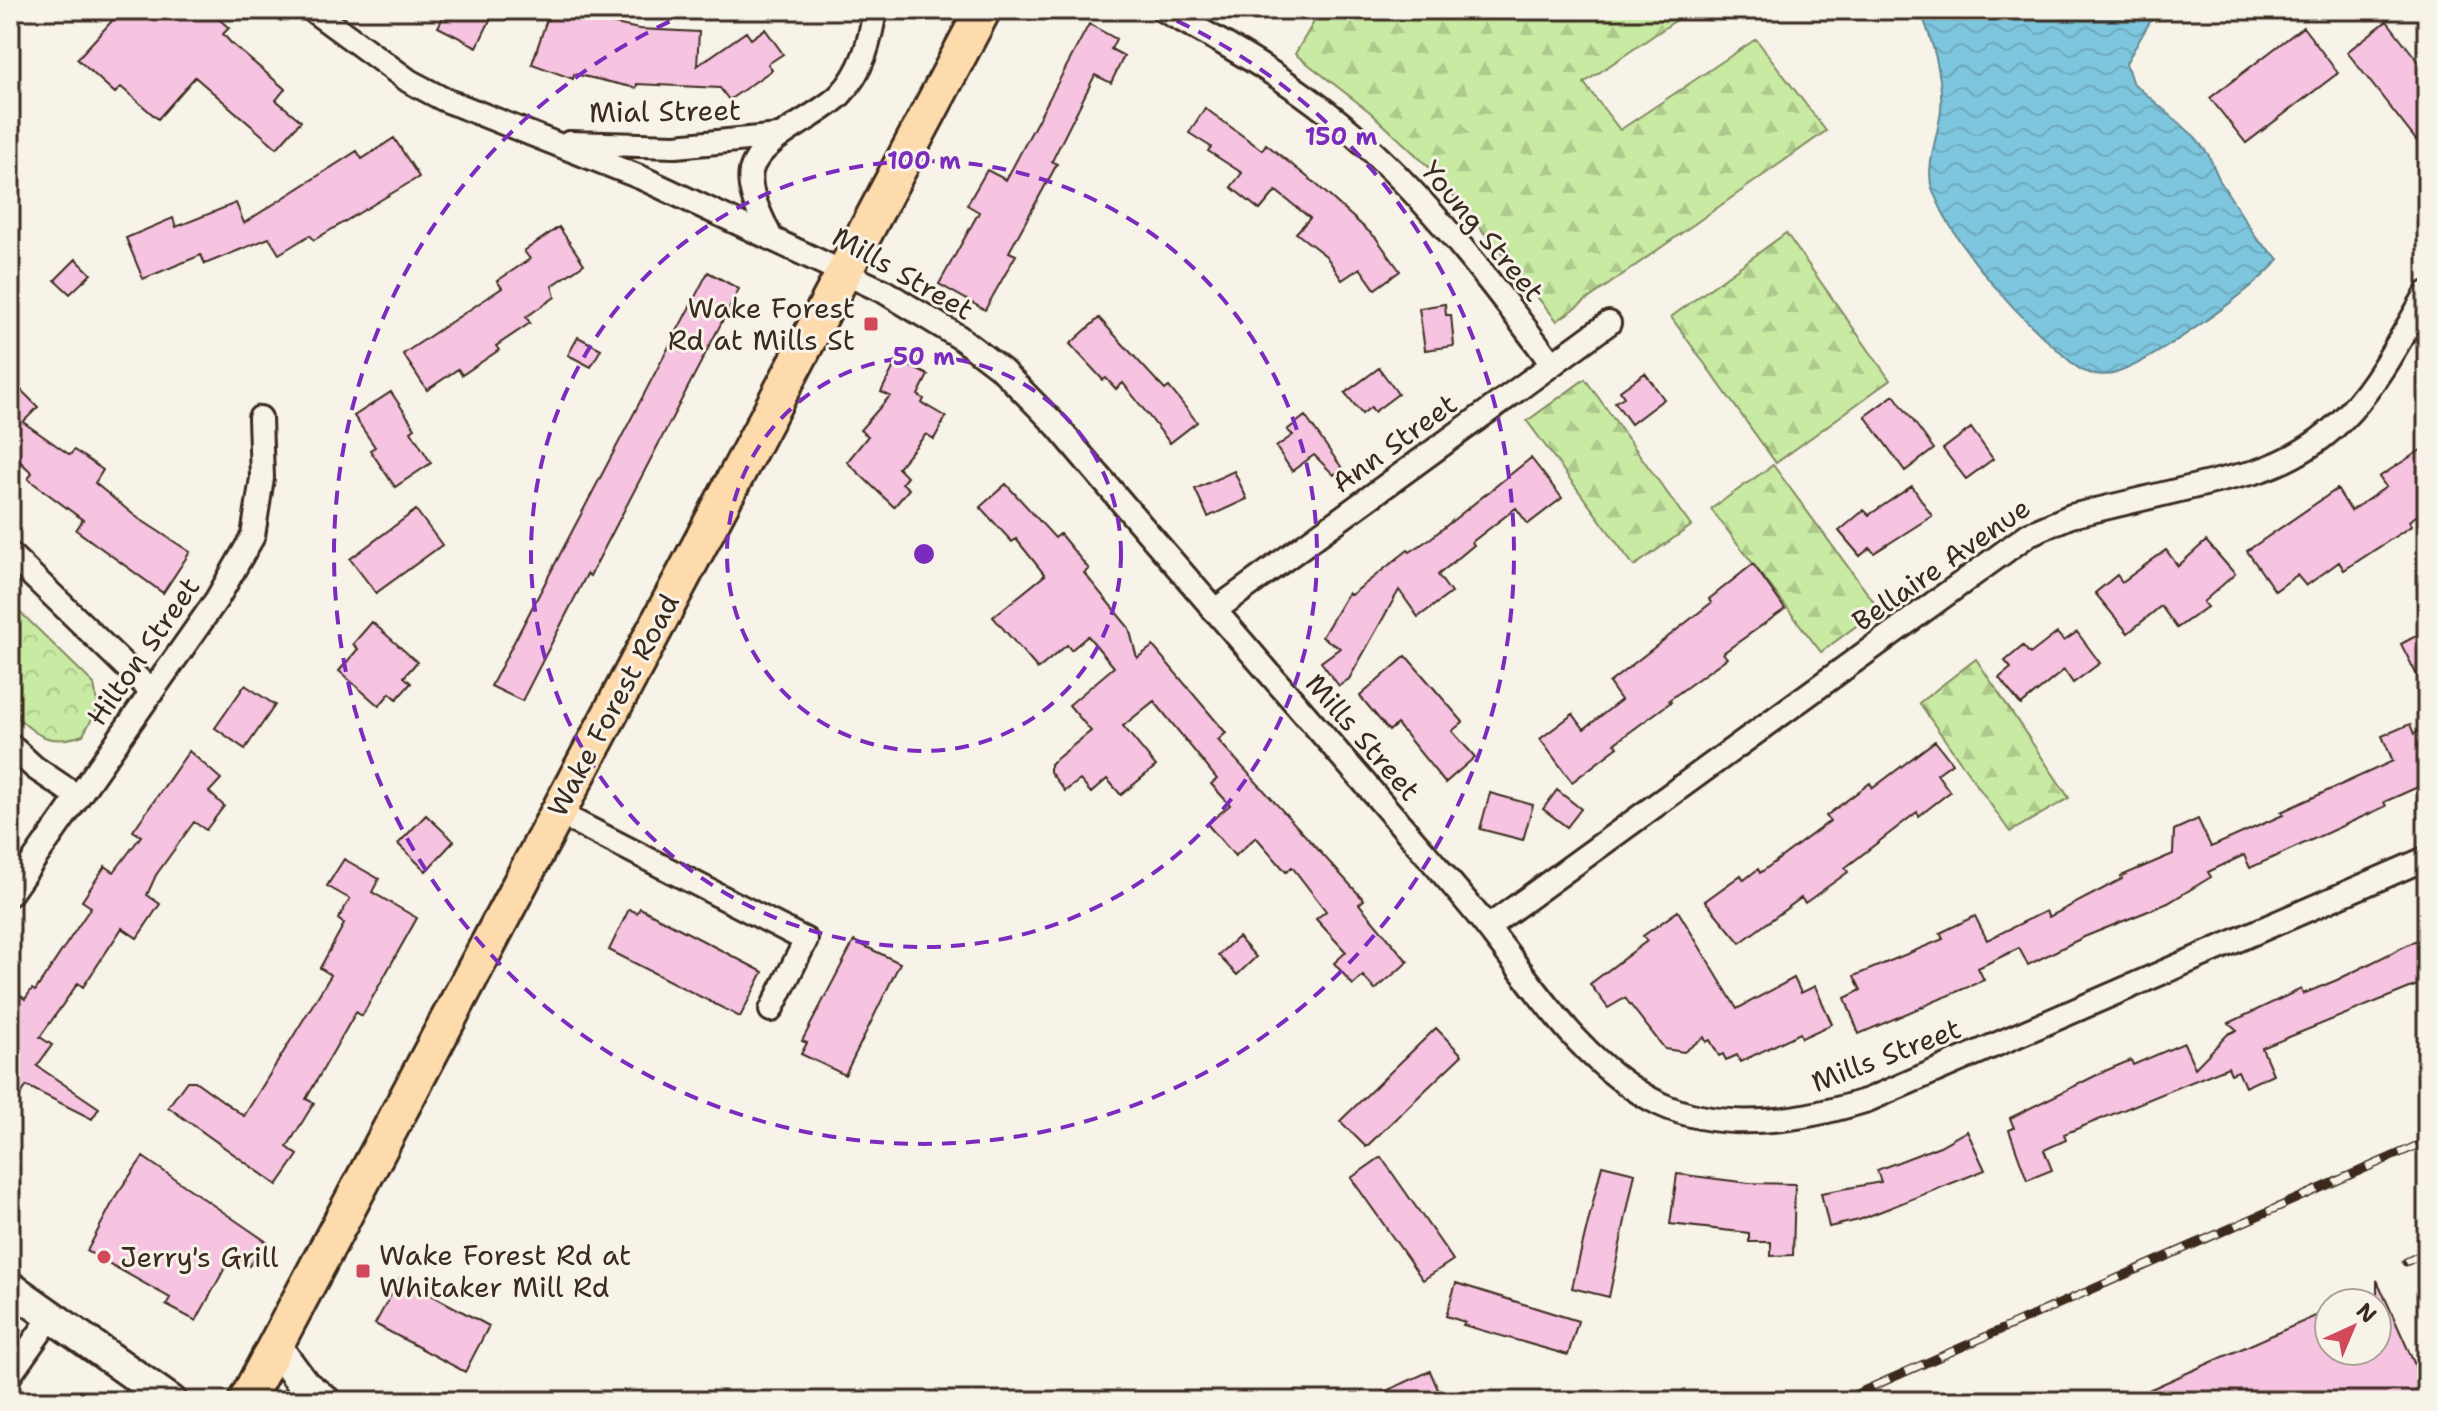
<svg xmlns="http://www.w3.org/2000/svg" width="2437" height="1411" font-family="'Shantell Sans',sans-serif">
<style>
.forest{fill:url(#forest-firs);stroke:#828a60;stroke-width:2}
.park{fill:url(#park-crowns);stroke:#828a60;stroke-width:2}
.water{fill:url(#water-waves);stroke:#638891;stroke-width:2}
.building{fill:#f6c3e1;stroke:#3b2a1e;stroke-width:2}
.lines{fill:none;stroke-linecap:round;stroke-linejoin:round}
.street-casing{stroke:#3b2a1e;stroke-width:28}
.secondary-casing{stroke:#3b2a1e;stroke-width:36}
.primary-casing{stroke:#3b2a1e;stroke-width:40}
.street{stroke:#f7f3e8;stroke-width:22}
.secondary{stroke:#f7f3e8;stroke-width:30}
.primary{stroke:#fedbac;stroke-width:34}
.rail-casing{stroke:#3b2a1e;stroke-width:9}
.rail{stroke:#f7f3e8;stroke-width:6;stroke-dasharray:18;stroke-linecap:butt}
.ring{fill:none;stroke:#7b2cbf;stroke-width:4;stroke-dasharray:14 10}
.poi-dot{fill:#d1495b;stroke:#f7f3e8;stroke-width:3}
.labels{text-anchor:middle;stroke-width:6;stroke-linejoin:round;paint-order:stroke}
.street-label{font-size:28px;fill:#3b2a1e;stroke:#f7f3e8}
.poi-label{font-size:28px;fill:#3b2a1e;stroke:#f7f3e8;text-anchor:start}
.centre{fill:#7b2cbf;stroke:#f7f3e8;stroke-width:4}
.ring-label{font-size:24px;text-anchor:middle;font-weight:bold;fill:#7b2cbf;stroke:#f7f3e8;stroke-width:6;stroke-linejoin:round;paint-order:stroke}
</style>
<defs>
<pattern id="forest-firs" width="22" height="20" patternUnits="userSpaceOnUse" patternTransform="scale(2)"><rect width="22" height="20" fill="#c8eaa3"/><path d="M5 1l3.5 6h-7zM16 11l3.5 6h-7z" fill="#adc98c"/></pattern>
<pattern id="park-crowns" width="20" height="18" patternUnits="userSpaceOnUse" patternTransform="scale(2)"><rect width="20" height="18" fill="#c8eaa3"/><path d="M2 6a3 3 0 1 1 6 0M12 15a3 3 0 1 1 6 0" fill="none" stroke="#adc98c"/></pattern>
<pattern id="water-waves" width="16" height="10" patternUnits="userSpaceOnUse" patternTransform="scale(2)"><rect width="16" height="10" fill="#7dc6dd"/><path d="M0 5q4-4 8 0t8 0" fill="none" stroke="#6daabd"/></pattern>
</defs>
<rect width="100%" height="100%" fill="#f7f3e8"/>
<filter id="ink" filterUnits="userSpaceOnUse"><feTurbulence type="fractalNoise" baseFrequency=".0125" numOctaves="2"/><feDisplacementMap in="SourceGraphic" scale="16" xChannelSelector="R" yChannelSelector="G"/><feConvolveMatrix kernelMatrix="1 2 1 2 8 2 1 2 1" color-interpolation-filters="sRGB"/></filter>
<g filter="url(#ink)">
<path class="forest" d="M 1321,10 L 1691,10 L 1584,83 L 1620,130 L 1756,39 L 1826,131 L 1557,321 L 1433,171 L 1370,112 L 1295,54 Z
M 1786,233 L 1890,380 L 1776,463 L 1671,317 Z
M 1585,379 L 1691,526 L 1634,566 L 1527,421 Z
M 1773,465 L 1879,609 L 1821,652 L 1711,509 Z
M 1976,659 L 2069,798 L 2010,832 L 1919,703 Z"/>
<path class="park" d="M 10,602 L 94,684 L 98,708 L 83,735 C 47,747 36,735 10,710 Z"/>
<path class="water" d="M 1920,10 L 2163,10 L 2151,20 L 2126,63 L 2132,82 L 2194,136 L 2208,154 L 2220,181 L 2257,239 L 2279,259 C 2254,290 2153,361 2116,373 C 2108,376 2094,375 2086,372 C 2078,370 2069,360 2062,354 C 2015,313 1954,248 1932,188 C 1925,167 1939,132 1941,110 C 1943,75 1933,42 1920,10 Z"/>
<path class="building" d="M 122,10 L 209,10 L 229,28 L 223,34 L 231,43 L 285,89 L 276,100 L 301,121 L 277,148 L 195,77 L 158,119 L 121,87 L 115,93 L 77,59 Z
M 447,10 L 495,10 L 477,47 L 438,27 Z
M 550,10 L 594,10 L 591,19 L 639,29 L 699,32 L 697,66 L 746,32 L 751,39 L 765,29 L 783,54 L 768,64 L 772,70 L 729,100 L 720,88 L 637,84 L 636,88 L 574,74 L 573,79 L 532,64 Z
M 2387,21 L 2427,73 L 2427,154 L 2347,52 Z
M 1089,24 L 1116,39 L 1111,49 L 1124,56 L 1111,83 L 1095,75 L 1052,161 L 1057,164 L 1009,252 L 1016,255 L 985,310 L 939,284 L 979,212 L 967,205 L 987,170 L 1006,180 Z
M 2303,27 L 2338,73 L 2246,143 L 2210,98 Z
M 1205,108 L 1262,150 L 1266,144 L 1316,184 L 1376,238 L 1400,271 L 1375,289 L 1360,268 L 1342,280 L 1326,256 L 1296,233 L 1310,218 L 1276,191 L 1260,210 L 1231,187 L 1242,173 L 1208,151 L 1211,147 L 1189,133 Z
M 394,138 L 419,177 L 314,240 L 310,235 L 279,254 L 269,238 L 205,264 L 201,255 L 143,279 L 126,238 L 173,218 L 176,227 L 236,203 L 244,223 L 357,151 L 362,159 Z
M 559,227 L 584,264 L 552,286 L 555,297 L 526,317 L 530,323 L 496,346 L 499,350 L 462,375 L 458,369 L 427,390 L 403,354 L 502,288 L 497,281 L 530,259 L 524,251 Z
M 76,259 L 91,274 L 70,294 L 55,280 Z
M 708,272 L 739,289 L 590,576 L 587,574 L 522,701 L 491,686 Z
M 1445,304 L 1446,315 L 1451,315 L 1454,346 L 1425,350 L 1419,308 Z
M 1099,318 L 1165,390 L 1169,387 L 1197,422 L 1170,443 L 1123,383 L 1116,389 L 1106,378 L 1103,380 L 1070,344 Z
M 578,337 L 601,349 L 591,367 L 568,355 Z
M 897,360 L 928,375 L 918,395 L 924,399 L 922,403 L 946,417 L 934,439 L 926,434 L 898,468 L 907,477 L 902,483 L 909,489 L 894,507 L 847,462 L 868,436 L 860,430 L 890,396 L 881,392 Z
M 1379,368 L 1398,394 L 1374,412 L 1371,407 L 1362,414 L 1345,393 Z
M 1645,373 L 1664,399 L 1631,424 L 1615,402 L 1624,397 L 1620,391 Z
M 10,379 L 38,407 L 23,422 L 70,455 L 74,450 L 103,470 L 95,483 L 135,516 L 190,552 L 163,593 L 76,530 L 83,520 L 28,479 L 32,473 L 10,452 Z
M 391,392 L 415,428 L 411,431 L 431,463 L 395,487 L 370,450 L 375,447 L 354,416 Z
M 1894,395 L 1934,449 L 1905,471 L 1865,416 Z
M 1305,416 L 1342,468 L 1334,475 L 1314,455 L 1292,471 L 1276,447 L 1293,435 L 1287,430 Z
M 1971,428 L 1993,459 L 1966,479 L 1943,449 Z
M 2427,446 L 2427,509 L 2409,521 L 2411,526 L 2344,570 L 2339,562 L 2306,586 L 2297,575 L 2275,591 L 2247,551 L 2337,489 L 2351,511 L 2386,487 L 2379,477 Z
M 1531,458 L 1562,498 L 1528,524 L 1516,508 L 1472,542 L 1474,545 L 1438,575 L 1451,593 L 1418,617 L 1399,590 L 1349,679 L 1339,686 L 1321,662 L 1340,648 L 1322,637 L 1348,593 L 1351,595 L 1408,550 L 1410,552 L 1431,538 Z
M 1234,471 L 1247,499 L 1208,517 L 1195,489 Z
M 1006,484 L 1055,538 L 1060,534 L 1089,569 L 1084,573 L 1129,628 L 1137,658 L 1153,646 L 1226,733 L 1218,740 L 1364,900 L 1359,904 L 1408,962 L 1375,990 L 1363,976 L 1353,985 L 1334,963 L 1346,952 L 1316,919 L 1326,911 L 1292,867 L 1286,872 L 1256,837 L 1235,856 L 1207,824 L 1230,805 L 1211,784 L 1217,779 L 1154,701 L 1123,726 L 1156,766 L 1121,795 L 1107,779 L 1091,793 L 1080,780 L 1065,791 L 1050,772 L 1050,764 L 1091,731 L 1069,705 L 1114,667 L 1088,636 L 1071,650 L 1067,645 L 1038,669 L 993,617 L 1045,575 L 1016,539 L 1012,542 L 980,507 Z
M 1912,486 L 1932,516 L 1874,553 L 1870,548 L 1860,556 L 1839,531 L 1864,510 L 1869,515 Z
M 416,510 L 442,545 L 376,593 L 350,559 Z
M 2206,541 L 2235,574 L 2203,602 L 2207,607 L 2177,628 L 2161,606 L 2128,633 L 2095,593 L 2117,575 L 2122,582 L 2166,550 L 2178,566 Z
M 1753,564 L 1785,609 L 1723,653 L 1727,658 L 1669,700 L 1671,702 L 1615,743 L 1618,747 L 1572,782 L 1540,739 L 1573,714 L 1584,729 L 1621,700 L 1609,683 L 1711,603 L 1709,599 Z
M 372,622 L 417,662 L 404,677 L 411,683 L 397,699 L 390,693 L 379,706 L 339,671 L 358,649 L 353,644 Z
M 2427,630 L 2427,695 L 2401,644 Z
M 2077,632 L 2100,663 L 2073,683 L 2064,670 L 2021,705 L 1999,678 L 2011,668 L 2005,661 L 2023,646 L 2030,654 L 2057,633 L 2064,641 Z
M 1406,656 L 1463,722 L 1452,731 L 1475,757 L 1445,783 L 1397,724 L 1389,731 L 1360,696 Z
M 245,685 L 275,705 L 245,749 L 215,728 Z
M 2410,724 L 2414,734 L 2421,730 L 2427,744 L 2427,783 L 2384,802 L 2386,806 L 2373,812 L 2250,868 L 2244,855 L 2208,872 L 2211,877 L 2168,903 L 2084,937 L 2028,965 L 2019,948 L 1978,968 L 1984,980 L 1859,1034 L 1845,998 L 1861,990 L 1854,976 L 1943,939 L 1940,933 L 1975,916 L 1987,940 L 2046,911 L 2049,917 L 2122,879 L 2121,876 L 2173,854 L 2174,830 L 2198,819 L 2211,847 L 2283,815 L 2281,812 L 2393,761 L 2382,736 Z
M 1935,741 L 1952,763 L 1937,774 L 1950,792 L 1919,816 L 1917,812 L 1845,868 L 1848,872 L 1805,903 L 1801,898 L 1740,943 L 1705,901 L 1741,875 L 1744,880 L 1758,869 L 1760,873 L 1830,821 L 1826,816 L 1870,783 L 1873,788 Z
M 189,751 L 221,779 L 209,792 L 224,806 L 206,830 L 194,822 L 156,875 L 147,895 L 160,904 L 137,938 L 122,928 L 83,987 L 78,983 L 40,1037 L 52,1045 L 37,1066 L 99,1108 L 92,1119 L 27,1086 L 10,1108 L 10,1005 L 18,994 L 25,999 L 32,989 L 35,991 L 91,907 L 82,901 L 105,866 L 114,872 L 141,836 L 133,831 Z
M 1557,790 L 1581,809 L 1567,827 L 1543,809 Z
M 1490,793 L 1533,805 L 1523,840 L 1480,829 Z
M 426,815 L 454,841 L 426,871 L 398,844 Z
M 344,859 L 379,879 L 372,892 L 417,918 L 362,1016 L 356,1012 L 306,1099 L 314,1103 L 287,1147 L 298,1155 L 277,1185 L 168,1107 L 187,1081 L 195,1081 L 244,1116 L 331,975 L 320,968 L 344,924 L 338,919 L 350,899 L 327,886 Z
M 640,908 L 763,972 L 740,1017 L 609,950 L 629,909 L 637,913 Z
M 1678,911 L 1737,1009 L 1794,978 L 1801,993 L 1815,986 L 1832,1024 L 1802,1038 L 1800,1033 L 1740,1062 L 1737,1055 L 1726,1060 L 1723,1054 L 1719,1056 L 1710,1040 L 1706,1042 L 1704,1037 L 1684,1052 L 1665,1049 L 1625,998 L 1608,1008 L 1590,984 L 1647,941 L 1643,936 Z
M 2427,935 L 2427,981 L 2262,1048 L 2273,1074 L 2245,1087 L 2238,1071 L 2231,1074 L 2228,1067 L 2064,1134 L 2066,1140 L 2044,1150 L 2052,1170 L 2027,1180 L 2009,1130 L 2014,1128 L 2010,1118 L 2105,1071 L 2131,1060 L 2133,1065 L 2184,1043 L 2195,1068 L 2228,1034 L 2237,1030 L 2229,1023 L 2301,989 L 2303,994 L 2337,980 Z
M 1238,937 L 1256,957 L 1237,975 L 1218,955 Z
M 854,941 L 900,963 L 845,1075 L 801,1054 L 807,1043 L 802,1041 Z
M 1436,1028 L 1462,1055 L 1366,1147 L 1340,1121 Z
M 1967,1131 L 1985,1170 L 1859,1220 L 1829,1227 L 1821,1193 L 1881,1182 L 1877,1170 L 1940,1146 Z
M 143,1157 L 267,1242 L 249,1266 L 232,1255 L 196,1321 L 166,1305 L 170,1298 L 87,1251 L 117,1194 Z
M 1381,1157 L 1453,1260 L 1423,1280 L 1351,1178 Z
M 1602,1165 L 1635,1173 L 1609,1297 L 1572,1288 Z
M 1677,1174 L 1749,1183 L 1795,1184 L 1793,1255 L 1771,1256 L 1771,1242 L 1749,1242 L 1749,1233 L 1670,1224 Z
M 400,1278 L 489,1326 L 465,1372 L 375,1324 Z
M 2377,1280 L 2427,1392 L 2427,1401 L 2124,1401 L 2329,1310 L 2329,1351 L 2377,1351 Z
M 1456,1283 L 1578,1321 L 1568,1355 L 1463,1325 L 1465,1322 L 1446,1316 Z
M 1430,1371 L 1443,1401 L 1364,1401 Z"/>
<g class="lines">
<g class="street-casing">
<path id="street" d="M 312,10 L 409,81 L 443,99 L 642,178 L 885,292 L 959,337 L 1002,370 L 1057,426 C 1178,570 1303,711 1425,853 C 1449,881 1473,908 1495,937 C 1542,998 1588,1069 1660,1104 C 1724,1134 1804,1120 1868,1100 L 2427,858
M 1163,10 C 1239,50 1313,94 1375,154 C 1441,216 1498,291 1552,364
M 569,143 L 676,146 L 778,136
M 770,236 C 762,218 747,192 751,171 C 759,139 817,118 840,95 C 863,71 870,41 875,10
M 10,554 L 152,692
M 1214,611 L 1609,323
M 10,745 L 35,768 L 77,796
M 556,812 L 806,940 L 771,1010
M 10,894 L 217,599 L 253,536 L 262,478 L 260,418
M 1488,927 L 2029,534 L 2071,516 L 2255,472 C 2350,442 2380,373 2427,293
M 10,1375 L 51,1317"/>
</g>
<g class="secondary-casing">
<path id="secondary" d="M 10,1287 L 171,1401
M 276,1347 L 304,1385 L 325,1401"/>
</g>
<g class="primary-casing">
<path id="primary" d="M 246,1401 L 983,10"/>
</g>
<use href="#street" class="street"/>
<use href="#secondary" class="secondary"/>
<use href="#primary" class="primary"/>
<g class="rail-casing">
<path id="rail" d="M 2406,1262 L 2427,1252
M 1840,1401 L 2427,1141"/>
</g>
<use href="#rail" class="rail"/>
</g>
</g>
<g class="ring">
<circle cx="924" cy="554" r="197"/>
<circle cx="924" cy="554" r="393"/>
<path d="M1155 11A590 590 0 1 1 693 11"/>
</g>
<g class="poi-dot">
<rect x="863" y="316" width="16" height="16" rx="4"/>
<circle cx="104" cy="1257" r="8"/>
<rect x="355" y="1263" width="16" height="16" rx="4"/>
</g>
<g class="labels">
<g class="street-label">
<text transform="translate(665 111) rotate(-1)" y="10">Mial Street</text>
<text transform="translate(1483 231) rotate(50)" y="10">Young Street</text>
<text transform="translate(903 273) rotate(30)" y="10">Mills Street</text>
<text transform="translate(1394 443) rotate(-36)" y="10">Ann Street</text>
<text transform="translate(1941 564) rotate(-35)" y="10">Bellaire Avenue</text>
<text transform="translate(143 651) rotate(-55)" y="10">Hilton Street</text>
<text transform="translate(613 705) rotate(-62)" y="10">Wake Forest Road</text>
<text transform="translate(1363 737) rotate(49)" y="10">Mills Street</text>
<text transform="translate(1886 1055) rotate(-21)" y="10">Mills Street</text>
</g>
<g class="poi-label">
<text x="855" y="318" text-anchor="end">Wake Forest<tspan x="855" dy="32">Rd at Mills St</tspan></text>
<text x="379" y="1265">Wake Forest Rd at<tspan x="379" dy="32">Whitaker Mill Rd</tspan></text>
<text x="120" y="1267">Jerry's Grill</text>
</g>
</g>
<circle cx="924" cy="554" r="12" class="centre"/>
<g class="ring-label">
<text x="1341" y="145">150 m</text>
<text x="924" y="169">100 m</text>
<text x="924" y="365">50 m</text>
</g>
<rect width="2437" height="1411" fill="none" stroke="#f7f3e8" stroke-width="40"/>
<rect x="20" y="20" width="2397" height="1371" fill="none" stroke="#3b2a1e" stroke-width="3" filter="url(#ink)"/>
<g transform="translate(2353 1327) rotate(44)"><circle r="38" fill="#f7f3e8" stroke="#aca397" stroke-width="2"/>
<path d="M0-6L14 30L0 20L-14 30Z" fill="#d1495b"/>
<text y="-12" font-size="22" font-weight="bold" text-anchor="middle" fill="#3b2a1e">N</text>
</g>
</svg>
